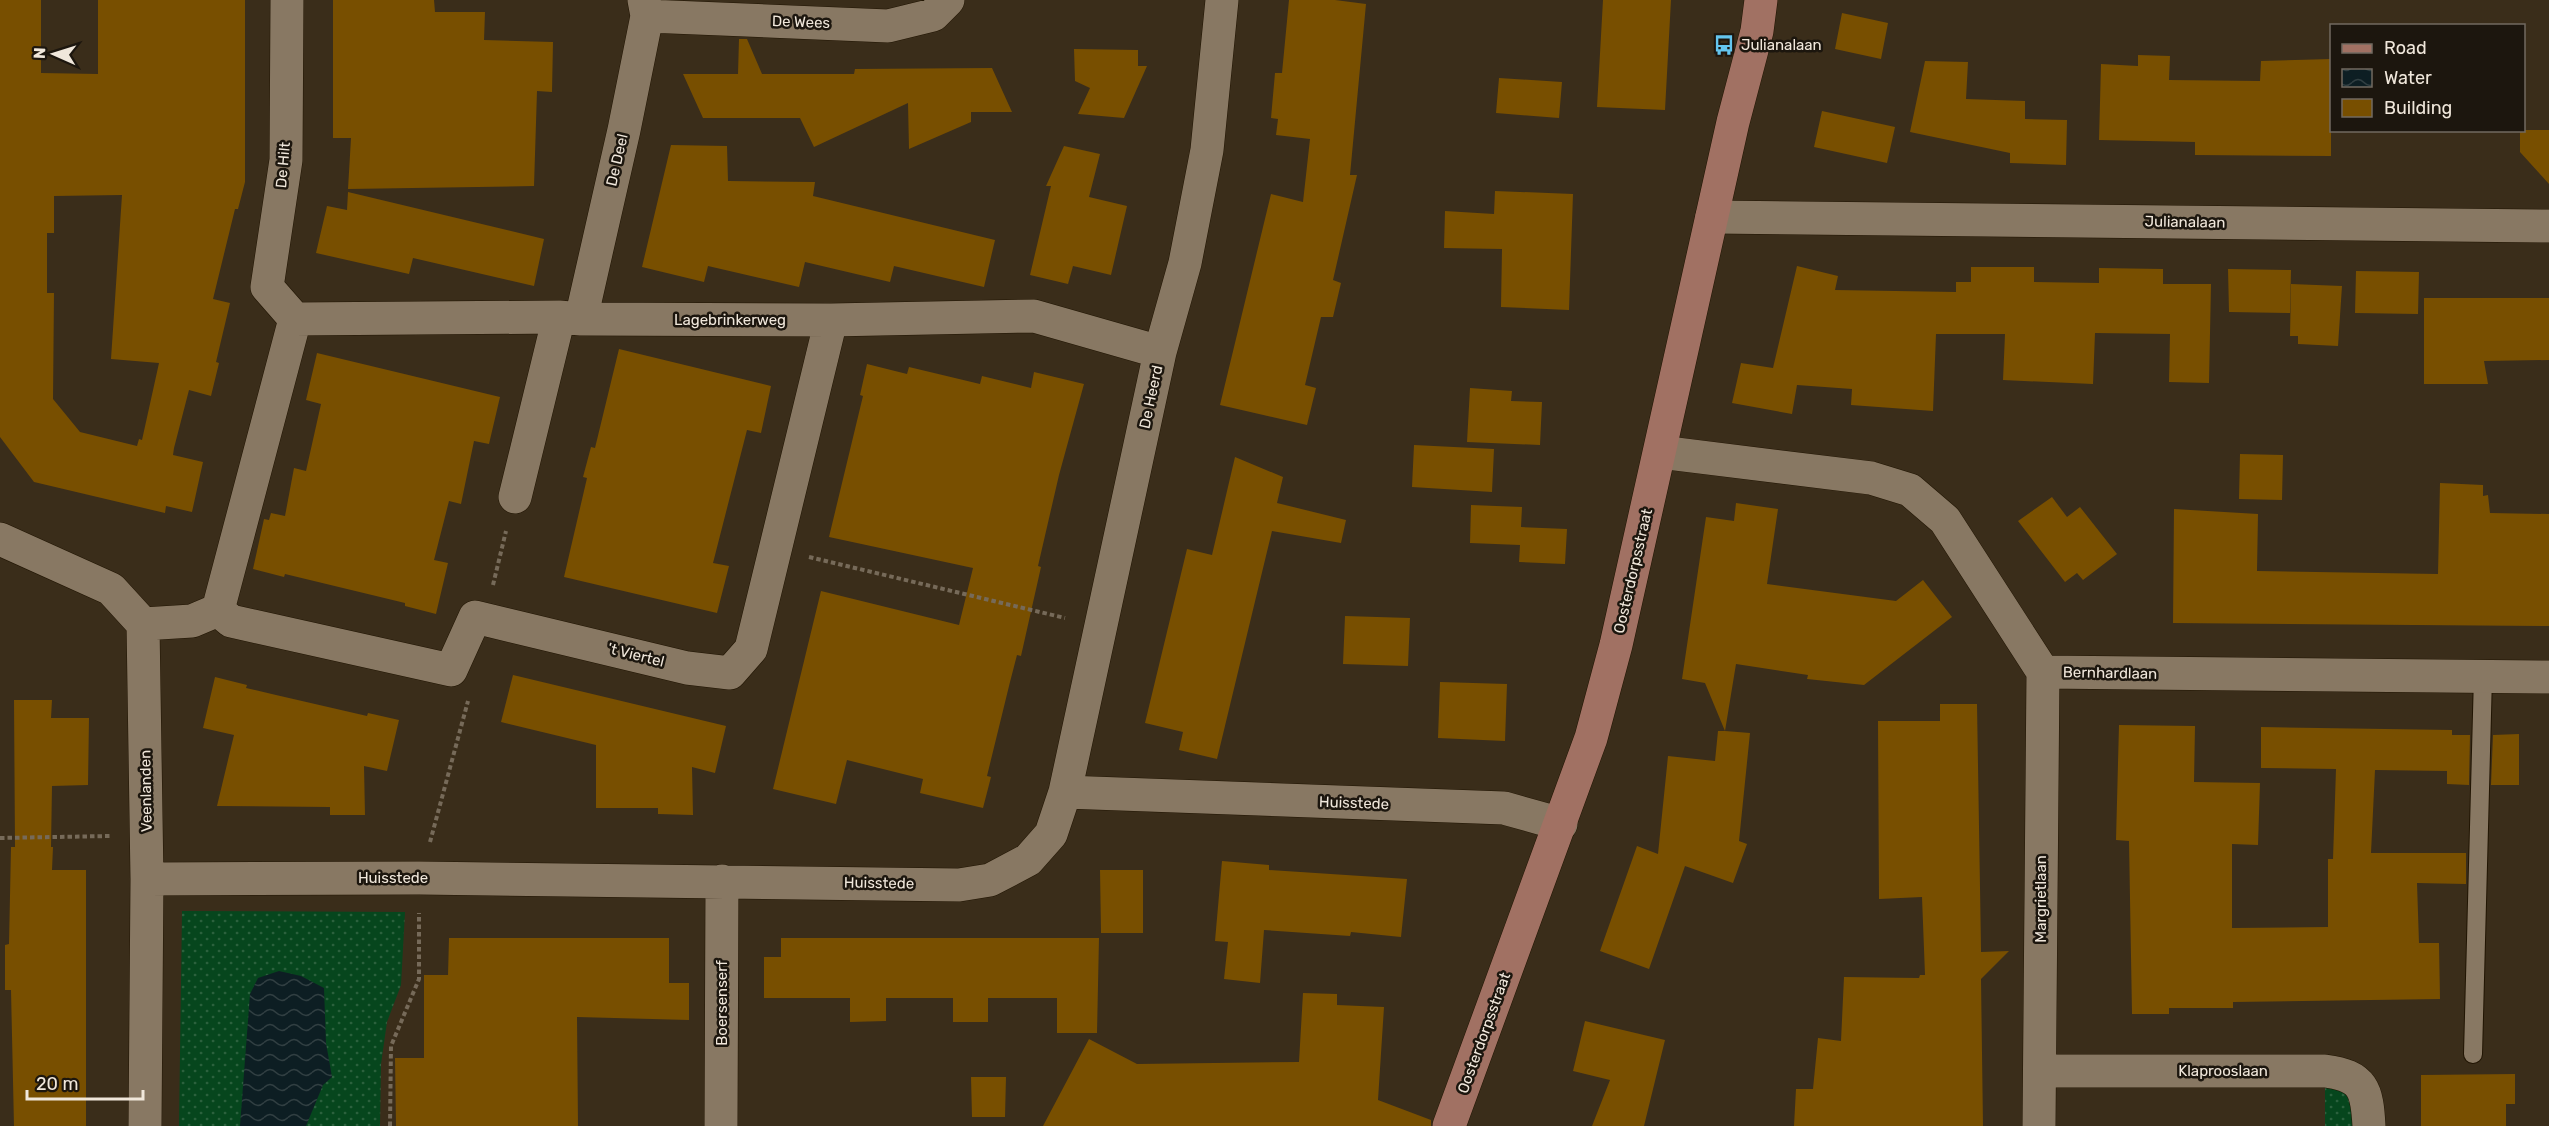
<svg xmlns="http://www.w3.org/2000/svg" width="2549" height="1126" font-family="Rubik,sans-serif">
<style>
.grass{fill:url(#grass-dots)}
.water{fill:url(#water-waves)}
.building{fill:#784f00;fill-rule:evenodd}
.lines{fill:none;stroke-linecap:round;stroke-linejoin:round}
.lane-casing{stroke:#211503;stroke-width:20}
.street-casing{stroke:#211503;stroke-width:34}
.secondary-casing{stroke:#211503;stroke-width:34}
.path{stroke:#766a59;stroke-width:4;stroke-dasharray:4.5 3;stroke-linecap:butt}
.lane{stroke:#887863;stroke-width:18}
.street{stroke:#887863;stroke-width:33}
.secondary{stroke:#a17163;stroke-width:33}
.labels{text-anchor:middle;stroke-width:5;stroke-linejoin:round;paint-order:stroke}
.street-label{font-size:15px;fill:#f0e7db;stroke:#1c160e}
.poi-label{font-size:15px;fill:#f0e7db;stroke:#1c160e;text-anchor:start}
</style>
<defs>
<pattern id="grass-dots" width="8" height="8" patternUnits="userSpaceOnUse" patternTransform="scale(1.5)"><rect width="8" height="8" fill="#06461d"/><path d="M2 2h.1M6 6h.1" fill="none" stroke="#2b613d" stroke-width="1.8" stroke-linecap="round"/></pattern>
<pattern id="water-waves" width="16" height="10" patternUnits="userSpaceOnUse" patternTransform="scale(1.5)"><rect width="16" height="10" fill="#0d1e23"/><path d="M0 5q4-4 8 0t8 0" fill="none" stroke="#313f42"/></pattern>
</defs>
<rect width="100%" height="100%" fill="#3a2d1a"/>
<path class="grass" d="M 182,911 L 405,912 L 401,985 L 387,1022 L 381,1064 L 380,1126 L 179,1126 Z
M 2325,1082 L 2352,1094 L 2355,1126 L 2325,1126 Z"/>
<path class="water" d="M 279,971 L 301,976 L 324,988 L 326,1043 L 332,1077 L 323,1085 L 306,1126 L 240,1126 L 250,994 L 258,978 Z"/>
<path class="building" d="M 0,0 L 41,0 L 41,73 L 98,74 L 98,0 L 245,0 L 245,182 L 238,209 L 235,209 L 213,299 L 230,303 L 216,362 L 219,363 L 211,396 L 189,390 L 174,448 L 173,455 L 203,462 L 192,512 L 166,506 L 165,513 L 34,482 L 0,437 ZM 122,195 L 111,359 L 159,363 L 142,440 L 139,439 L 137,446 L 80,432 L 53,399 L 54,293 L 47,293 L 47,233 L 54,233 L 54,196 Z
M 333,0 L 434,0 L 435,12 L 485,12 L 484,40 L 553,42 L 552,92 L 537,91 L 534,186 L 348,189 L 351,138 L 333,138 Z
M 1289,0 L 1335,0 L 1366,4 L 1350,175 L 1357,175 L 1333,280 L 1341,283 L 1333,317 L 1321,317 L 1305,385 L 1316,388 L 1307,425 L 1220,405 L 1271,194 L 1303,202 L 1310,139 L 1276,135 L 1278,119 L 1271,118 L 1275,73 L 1282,73 Z
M 1603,0 L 1671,0 L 1665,110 L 1597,107 Z
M 1842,13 L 1888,23 L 1881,59 L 1835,49 Z
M 739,39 L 747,39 L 762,74 L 854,74 L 855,69 L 992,68 L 1012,112 L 971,112 L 971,122 L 909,149 L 908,103 L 814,147 L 800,118 L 703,118 L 683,74 L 738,74 Z
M 1074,49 L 1138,50 L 1138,66 L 1147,66 L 1124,118 L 1078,114 L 1090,88 L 1075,81 Z
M 2138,55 L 2170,56 L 2169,80 L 2260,81 L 2261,61 L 2331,59 L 2331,156 L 2195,155 L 2195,142 L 2099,140 L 2101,64 L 2138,66 Z
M 1925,61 L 1968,62 L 1966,99 L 2025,101 L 2025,119 L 2067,120 L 2066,165 L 2010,163 L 2010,153 L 1910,132 Z
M 1499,78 L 1562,82 L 1559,118 L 1496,113 Z
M 1822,111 L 1895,127 L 1887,163 L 1814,147 Z
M 2520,130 L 2549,130 L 2549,184 L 2520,152 Z
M 671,145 L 727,146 L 728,181 L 815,182 L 813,196 L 995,240 L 984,287 L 894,266 L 890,282 L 805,262 L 799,287 L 708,266 L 704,282 L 642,267 Z
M 1064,146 L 1100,154 L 1089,197 L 1127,206 L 1111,275 L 1073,266 L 1068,284 L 1030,275 L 1051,186 L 1046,186 Z
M 1495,191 L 1573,194 L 1569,310 L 1501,307 L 1502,249 L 1444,248 L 1445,211 L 1494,214 Z
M 348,192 L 544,239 L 534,286 L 413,258 L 409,274 L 316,253 L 327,206 L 347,210 Z
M 1797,266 L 1838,276 L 1835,290 L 1956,292 L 1956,282 L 1971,282 L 1971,267 L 2034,267 L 2034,282 L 2099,283 L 2099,268 L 2163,269 L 2163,284 L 2211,284 L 2209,383 L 2169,382 L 2170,334 L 2095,333 L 2093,384 L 2003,380 L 2005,334 L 1936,334 L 1933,411 L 1851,405 L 1852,389 L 1797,385 L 1792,414 L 1732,403 L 1741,363 L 1773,368 Z
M 2228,269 L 2291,270 L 2290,313 L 2229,312 Z
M 2356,271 L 2419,272 L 2418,314 L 2355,313 Z
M 2291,284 L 2342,286 L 2338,346 L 2298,344 L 2298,336 L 2290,336 Z
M 2424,298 L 2549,298 L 2549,360 L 2484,361 L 2488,384 L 2424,384 Z
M 619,349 L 771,386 L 761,433 L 747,430 L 713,563 L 729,566 L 717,613 L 564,577 L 587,478 L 583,477 L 591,447 L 595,448 Z
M 317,353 L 500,397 L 489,444 L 474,441 L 461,504 L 449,501 L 434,560 L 448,563 L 436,614 L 405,606 L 405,603 L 285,574 L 284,577 L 253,569 L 264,519 L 269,520 L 271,513 L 285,516 L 294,468 L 306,471 L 321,404 L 306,400 Z
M 867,364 L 907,374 L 909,367 L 980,384 L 982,376 L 1031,388 L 1034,372 L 1084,384 L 1059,475 L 1038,566 L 1041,567 L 1021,656 L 1017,655 L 1010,682 L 987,776 L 991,777 L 983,808 L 920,793 L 923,779 L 847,760 L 836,804 L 773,789 L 821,591 L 959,625 L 973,568 L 829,537 L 863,396 L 860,395 Z
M 1470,388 L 1512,391 L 1511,401 L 1542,402 L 1540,445 L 1467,442 Z
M 1414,445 L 1494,449 L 1492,492 L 1412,487 Z
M 2240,454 L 2283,455 L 2282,500 L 2239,499 Z
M 1235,457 L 1283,477 L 1277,503 L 1346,520 L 1341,543 L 1272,531 L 1217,759 L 1179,750 L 1183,732 L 1145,723 L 1187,549 L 1212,555 Z
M 2440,483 L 2483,485 L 2483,496 L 2488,495 L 2490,513 L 2549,514 L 2549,626 L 2173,623 L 2174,509 L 2258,514 L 2257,571 L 2438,574 Z
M 2052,497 L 2067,517 L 2080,507 L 2117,554 L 2083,580 L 2077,573 L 2065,582 L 2018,521 Z
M 1736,503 L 1778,509 L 1767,584 L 1896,601 L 1923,580 L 1952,617 L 1864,685 L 1807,679 L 1808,675 L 1736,664 L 1725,731 L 1750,733 L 1739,841 L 1747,844 L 1733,883 L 1685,866 L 1649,969 L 1600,951 L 1637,846 L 1658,854 L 1668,756 L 1715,761 L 1718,731 L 1725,731 L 1705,683 L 1682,679 L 1706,517 L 1734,521 Z
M 1471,505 L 1522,507 L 1521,527 L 1567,529 L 1565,564 L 1519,562 L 1520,545 L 1470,543 Z
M 1345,616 L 1410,618 L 1408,666 L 1343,664 Z
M 513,675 L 726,726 L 715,773 L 692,767 L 693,815 L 658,814 L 658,808 L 596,808 L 596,745 L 501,722 Z
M 215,677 L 247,685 L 246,688 L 276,695 L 367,716 L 368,713 L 399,720 L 387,771 L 364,766 L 365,815 L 330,815 L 330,807 L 217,806 L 234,735 L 203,728 Z
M 1440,682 L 1507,684 L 1505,741 L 1438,738 Z
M 14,700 L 52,700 L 51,718 L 89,718 L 88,785 L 52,786 L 51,847 L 53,847 L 52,870 L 86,870 L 86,1126 L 14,1126 L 11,990 L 5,990 L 5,945 L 9,944 L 11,847 L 15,847 Z
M 1940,704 L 1977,704 L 1981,948 L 1981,952 L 2009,951 L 1981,979 L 1983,1126 L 1794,1126 L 1796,1089 L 1813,1089 L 1818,1038 L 1841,1041 L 1844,977 L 1919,978 L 1920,975 L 1925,975 L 1922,897 L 1879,899 L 1878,721 L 1940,721 Z
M 2119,725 L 2195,726 L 2194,782 L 2260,783 L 2258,845 L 2232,844 L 2232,928 L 2328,927 L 2328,859 L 2333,859 L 2336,769 L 2261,768 L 2261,727 L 2452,730 L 2452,735 L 2470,735 L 2469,785 L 2447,784 L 2447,771 L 2375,770 L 2371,853 L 2466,853 L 2466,884 L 2417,883 L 2419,943 L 2439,943 L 2440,999 L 2233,1002 L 2233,1008 L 2169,1008 L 2169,1014 L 2132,1014 L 2129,841 L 2116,840 Z
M 2519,734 L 2519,785 L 2491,785 L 2493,735 Z
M 1222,861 L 1269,865 L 1269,870 L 1407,879 L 1401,937 L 1351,932 L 1350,936 L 1264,930 L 1260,983 L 1224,979 L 1228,942 L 1215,941 Z
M 1100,870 L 1143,870 L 1143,933 L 1101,933 Z
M 449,938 L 669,938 L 669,983 L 689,983 L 689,1020 L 577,1017 L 578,1126 L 396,1126 L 395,1058 L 424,1058 L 424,975 L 448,975 Z
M 781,938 L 1099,938 L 1097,1033 L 1057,1033 L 1057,998 L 988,998 L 988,1022 L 953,1022 L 953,998 L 886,998 L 886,1021 L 850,1022 L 850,998 L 764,998 L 764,957 L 781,957 Z
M 1303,993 L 1337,994 L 1337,1005 L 1384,1007 L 1378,1100 L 1431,1120 L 1431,1126 L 1043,1126 L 1089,1039 L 1137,1064 L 1299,1062 Z
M 1585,1021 L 1665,1040 L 1644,1126 L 1592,1126 L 1610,1080 L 1573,1071 Z
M 2515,1074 L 2515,1104 L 2506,1104 L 2506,1126 L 2421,1126 L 2421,1075 Z
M 971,1077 L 1006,1077 L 1005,1117 L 972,1117 Z"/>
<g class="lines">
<g class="lane-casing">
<path id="lane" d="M 2473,1054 L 2483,676"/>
</g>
<g class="street-casing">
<path id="street" d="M 287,0 L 286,160 L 267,287 L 295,319
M 647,16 L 888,26 L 933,15 L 948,0
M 1712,217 L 2549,226
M 295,319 L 218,610 L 231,621 L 451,670 L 475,617 L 687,668 L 730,673 L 751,649 L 831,320
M 295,319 L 559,317 L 581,319 L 831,320 L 1034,316 L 1160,352
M 581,319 L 624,130 L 647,16 L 644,0
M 1660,452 L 1871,478 L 1910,490 L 1945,520 L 2043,672 L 2549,677
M 515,497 L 559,317
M 0,539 L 111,589 L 143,624 L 147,879 L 145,1126
M 143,624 L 192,621 L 218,610
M 1065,792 L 1160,352 L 1185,263 L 1207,150 L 1222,0
M 147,879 L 419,878 L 959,885 L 990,880 L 1028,860 L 1051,834 L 1065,792 L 1504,808 L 1561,824
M 2040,1071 L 2325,1071 C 2364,1076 2367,1090 2369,1126
M 721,1126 L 722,881
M 2039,1126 L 2043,672"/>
</g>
<g class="secondary-casing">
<path id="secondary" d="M 1449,1126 L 1591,738 L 1616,645 L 1733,122 L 1757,31 L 1761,0"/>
</g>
<path class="path" d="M 809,557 L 1065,618
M 493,585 L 506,531
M 0,838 L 110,836
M 430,842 L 468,701
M 390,1126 L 391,1046 L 419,979 L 419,913"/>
<use href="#lane" class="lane"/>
<use href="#street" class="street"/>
<use href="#secondary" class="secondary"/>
</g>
<defs>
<g id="bus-bare" transform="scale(1.62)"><path d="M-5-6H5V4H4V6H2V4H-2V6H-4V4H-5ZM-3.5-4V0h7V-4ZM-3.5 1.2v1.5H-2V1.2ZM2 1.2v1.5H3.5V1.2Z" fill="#64c5ee" stroke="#1c160e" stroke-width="2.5" paint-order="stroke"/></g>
</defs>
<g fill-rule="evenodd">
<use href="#bus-bare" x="1724" y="45"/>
</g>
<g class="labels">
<g class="street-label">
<text transform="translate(801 22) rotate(2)" y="5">De Wees</text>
<text transform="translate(617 160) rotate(-77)" y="5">De Deel</text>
<text transform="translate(283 165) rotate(-85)" y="5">De Hilt</text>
<text transform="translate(2185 222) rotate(1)" y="5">Julianalaan</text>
<text x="730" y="325">Lagebrinkerweg</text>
<text transform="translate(1151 397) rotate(-78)" y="5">De Heerd</text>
<text transform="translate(1633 571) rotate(-77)" y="5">Oosterdorpsstraat</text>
<text transform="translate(636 655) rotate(14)" y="5">'t Viertel</text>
<text transform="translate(2110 673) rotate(1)" y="5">Bernhardlaan</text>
<text transform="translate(146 791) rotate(-91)" y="5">Veenlanden</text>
<text transform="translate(1354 803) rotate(2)" y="5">Huisstede</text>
<text x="393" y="883">Huisstede</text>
<text transform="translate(879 883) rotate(1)" y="5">Huisstede</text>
<text transform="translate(2041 899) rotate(-90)" y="5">Margrietlaan</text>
<text transform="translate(722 1003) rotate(-90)" y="5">Boersenserf</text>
<text transform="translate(1484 1033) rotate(-70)" y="5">Oosterdorpsstraat</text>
<text x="2223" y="1076">Klaprooslaan</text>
</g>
<g class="poi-label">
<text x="1741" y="50">Julianalaan</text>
</g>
</g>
<rect x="2330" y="24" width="195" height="108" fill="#1c160e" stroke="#716a60" stroke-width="1.5"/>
<rect x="2342" y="44" width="30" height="9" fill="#a17163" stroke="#716a60" stroke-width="1.5"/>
<text x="2384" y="54" font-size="18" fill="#f0e7db">Road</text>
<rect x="2342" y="69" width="30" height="18" fill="url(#water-waves)" stroke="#716a60" stroke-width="1.5"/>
<text x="2384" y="84" font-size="18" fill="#f0e7db">Water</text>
<rect x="2342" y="99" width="30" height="18" fill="#784f00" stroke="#716a60" stroke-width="1.5"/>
<text x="2384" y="114" font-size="18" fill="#f0e7db">Building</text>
<g transform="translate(54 54) rotate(273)" stroke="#1c160e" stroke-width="4.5" paint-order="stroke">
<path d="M0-4.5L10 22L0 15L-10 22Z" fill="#f0e7db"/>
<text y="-9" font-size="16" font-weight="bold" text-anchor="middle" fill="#f0e7db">N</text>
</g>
<path d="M27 1090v9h116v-9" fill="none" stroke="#f0e7db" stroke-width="3"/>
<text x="36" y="1090" font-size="18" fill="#f0e7db" stroke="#1c160e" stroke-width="4.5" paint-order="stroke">20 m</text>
</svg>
